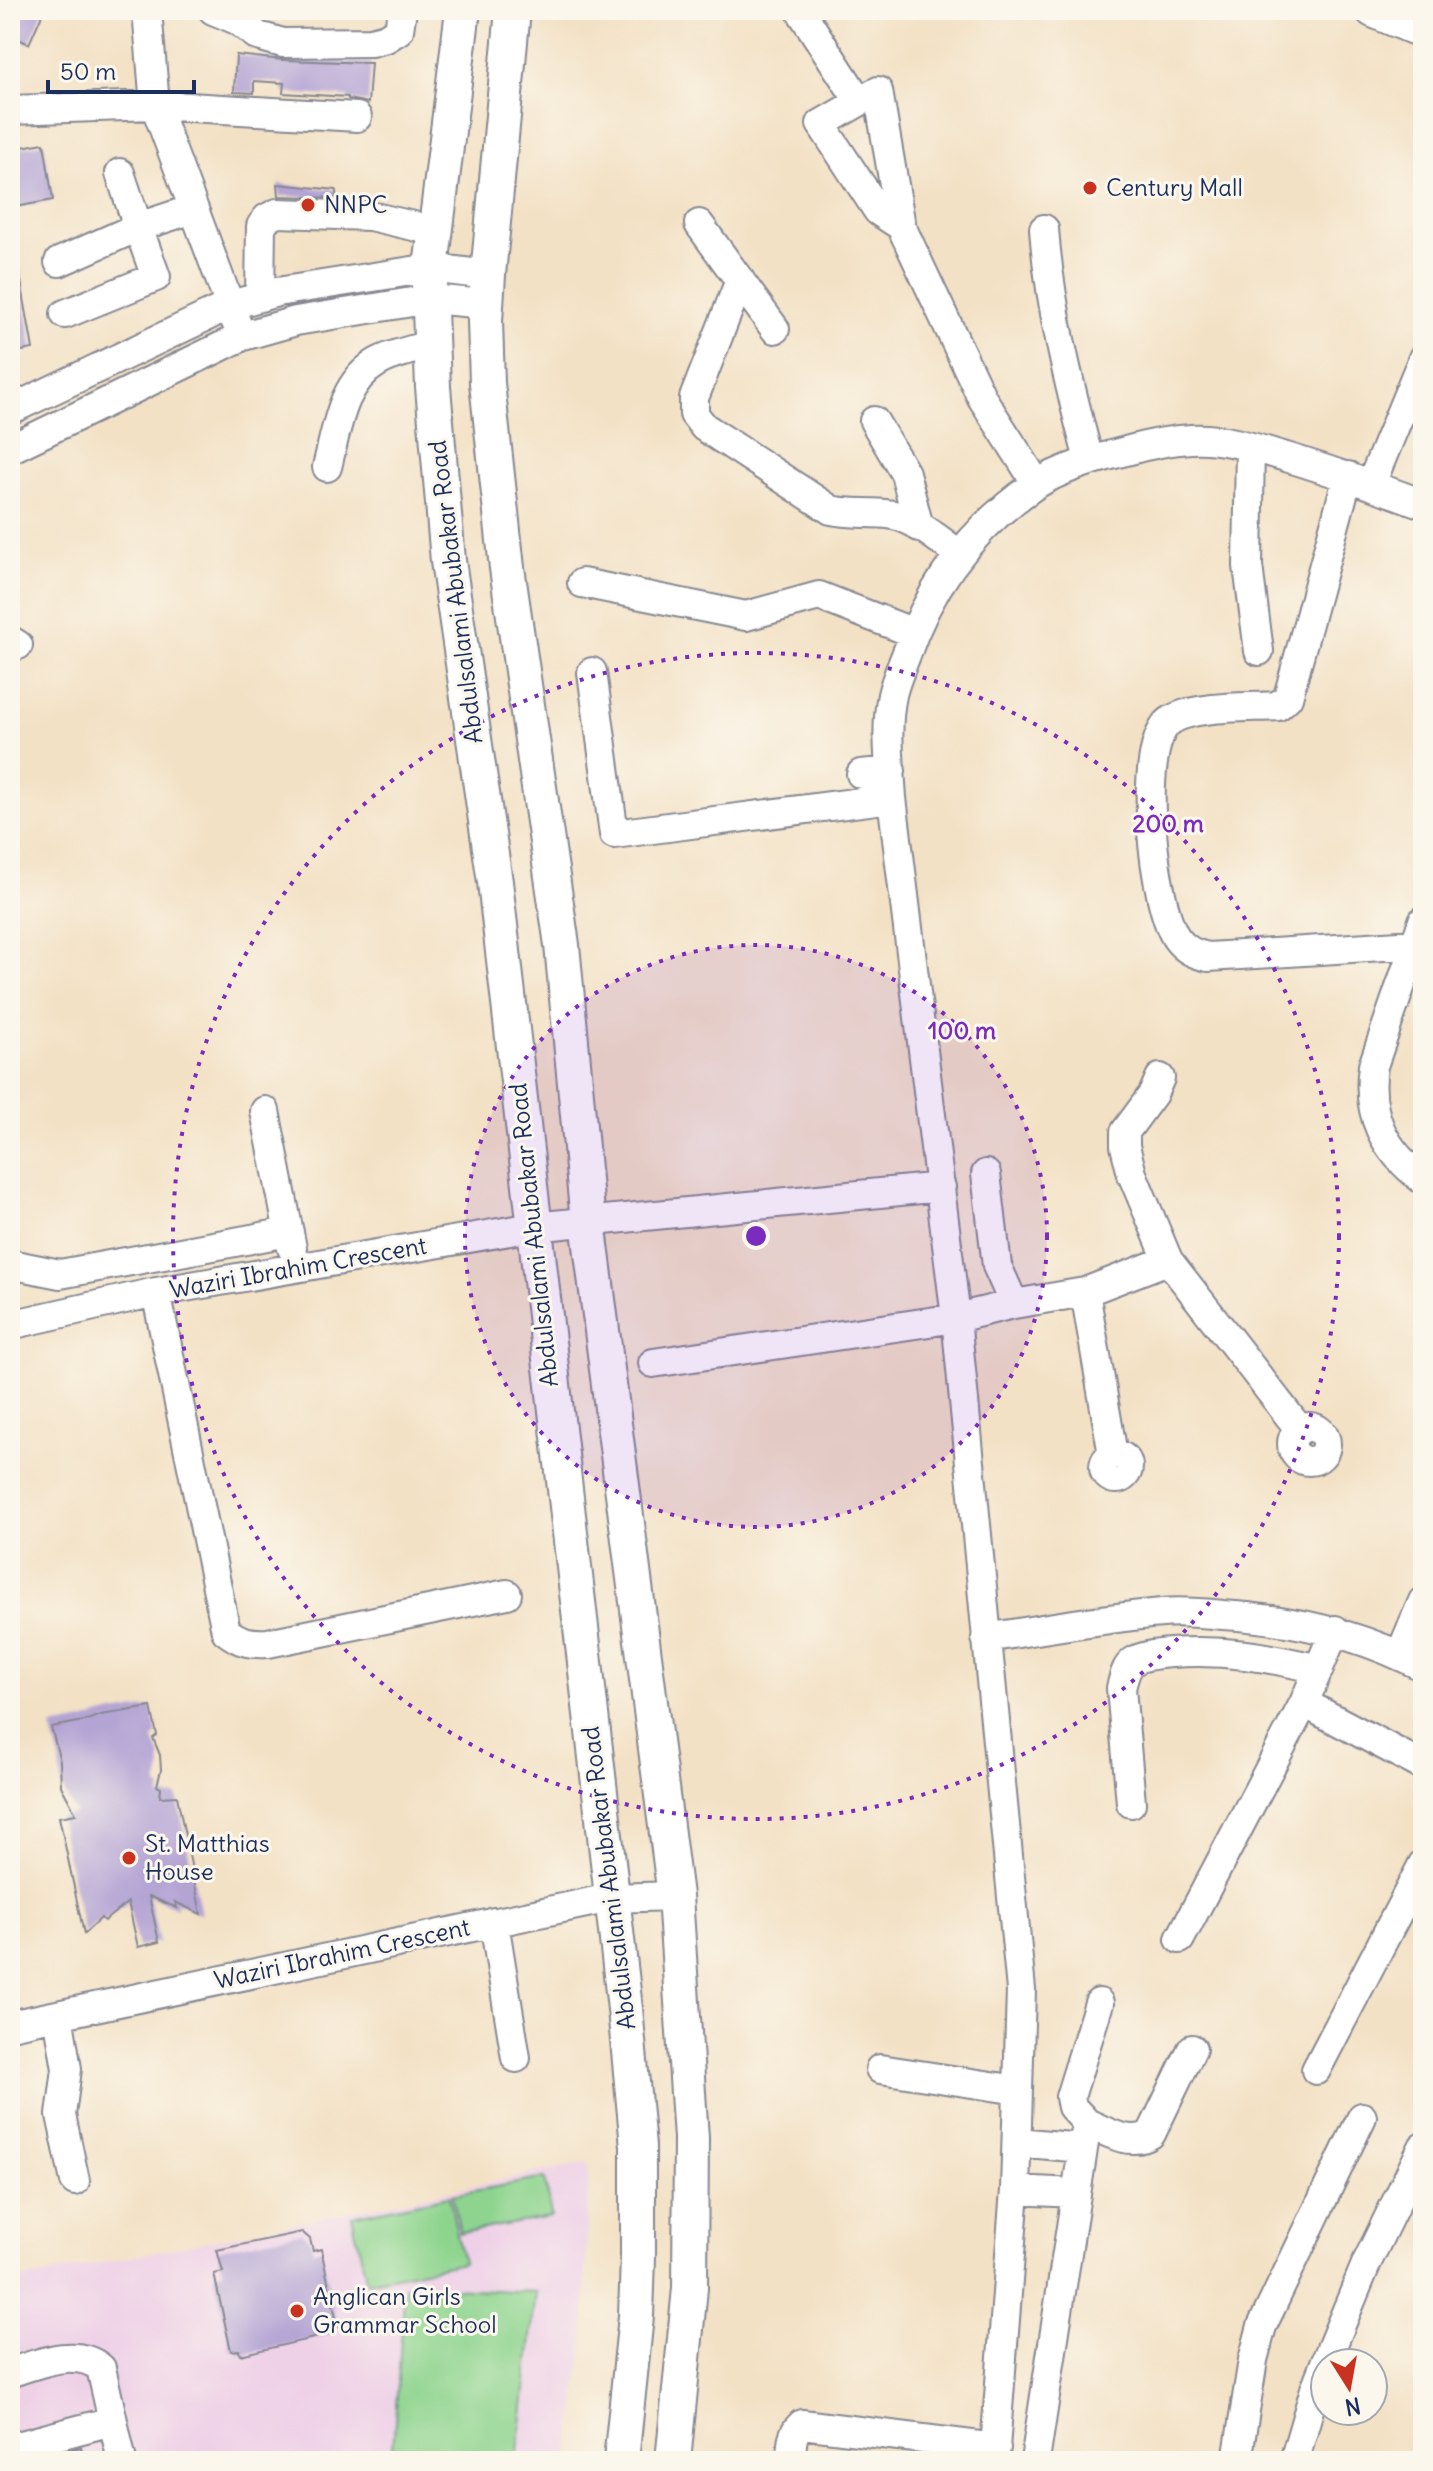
<svg xmlns="http://www.w3.org/2000/svg" width="1433" height="2471" font-family="Delius,sans-serif">
<style>
.built{fill:#eed0e7}
.green{fill:#8ed48e;stroke:#548276;stroke-width:2}
.building{fill:#b4a4d4}
.lines{fill:none;stroke-linecap:round;stroke-linejoin:round}
.minor-casing{stroke:#878892;stroke-width:32}
.major-casing{stroke:#878892;stroke-width:38}
.minor{stroke:#fff;stroke-width:28}
.major{stroke:#fff;stroke-width:34}
.ring{fill:none;stroke:#7b2cbf;stroke-width:4;stroke-dasharray:4 8}
.poi-dot{fill:#c8321e;stroke:#fbf7ec;stroke-width:3}
.labels{text-anchor:middle;stroke-width:6;stroke-linejoin:round;paint-order:stroke}
.poi-label{font-size:24px;fill:#1b2f5e;stroke:#fbf7ec;text-anchor:start}
.street-label{font-size:24px;fill:#1b2f5e;stroke:#fbf7ec}
.centre{fill:#7b2cbf;stroke:#fbf7ec;stroke-width:4}
.ring-label{font-size:24px;text-anchor:middle;font-weight:bold;fill:#7b2cbf;stroke:#fbf7ec;stroke-width:6;stroke-linejoin:round;paint-order:stroke}
</style>
<rect width="100%" height="100%" fill="#fbf7ec"/>
<filter id="ink" filterUnits="userSpaceOnUse"><feTurbulence type="fractalNoise" baseFrequency=".0125" numOctaves="2"/><feDisplacementMap in="SourceGraphic" scale="16" xChannelSelector="R" yChannelSelector="G"/><feConvolveMatrix kernelMatrix="1 2 1 2 8 2 1 2 1" color-interpolation-filters="sRGB"/></filter>
<filter id="wash" filterUnits="userSpaceOnUse"><feTurbulence type="fractalNoise" baseFrequency=".006" numOctaves="4" result="noise"/><feDisplacementMap in="SourceGraphic" scale="32" xChannelSelector="R" yChannelSelector="G"/><feGaussianBlur stdDeviation="1.8" result="paint"/><feColorMatrix in="noise" values="0 0 0 0 0 0 0 0 0 0 0 0 0 0 0 0 0 1.4 0 .05"/><feComposite in="paint" operator="in"/></filter>
<g filter="url(#wash)">
<rect width="100%" height="100%" fill="#f3e1c5"/>
<path class="built" d="M 589,2162 L 584,2340 L 568,2461 L 10,2461 L 10,2282 Z"/>
<path class="green" d="M 545,2178 L 551,2217 L 460,2233 L 452,2195 Z
M 449,2196 L 463,2262 L 367,2282 L 352,2216 Z
M 405,2286 L 536,2292 L 517,2461 L 392,2461 Z"/>
<g id="blocks">
<path class="building" d="M 10,10 L 44,10 L 29,44 L 10,35 Z
M 236,55 L 283,60 L 371,63 L 368,103 L 348,99 L 348,97 L 283,93 L 284,83 L 254,81 L 254,93 L 234,92 Z
M 44,143 L 53,200 L 10,208 L 10,149 Z
M 278,184 L 336,190 L 336,198 L 279,196 Z
M 18,264 L 33,349 L 10,353 L 10,265 Z
M 151,1707 L 157,1735 L 153,1738 L 160,1755 L 161,1770 L 157,1786 L 161,1788 L 160,1797 L 177,1796 L 201,1914 L 175,1902 L 177,1908 L 149,1896 L 159,1942 L 138,1947 L 128,1902 L 104,1921 L 101,1918 L 84,1934 L 59,1817 L 76,1814 L 61,1786 L 60,1761 L 51,1727 L 84,1721 L 101,1715 Z
M 302,2232 L 310,2239 L 313,2251 L 321,2249 L 338,2327 L 330,2328 L 331,2334 L 240,2355 L 239,2350 L 231,2351 L 214,2274 L 223,2272 L 217,2250 Z
M 81,2447 L 84,2461 L 27,2461 Z"/>
</g>
</g>
<g filter="url(#ink)">
<use href="#blocks" fill-opacity="0" stroke="#878892" stroke-width="2"/>
<g class="lines">
<g class="minor-casing">
<path id="minor" d="M 147,10 L 155,105 L 236,322
M 213,10 L 237,20 L 258,36 L 283,43 L 371,42 L 386,38 L 399,30 L 402,10
M 800,10 L 859,101
M 10,110 L 155,105 L 357,117
M 699,224 L 775,329
M 901,226 L 878,211 L 821,124 L 878,91 L 901,226 L 982,398 L 1037,484
M 1044,229 C 1050,308 1069,384 1089,460
M 59,262 L 138,227 L 120,173
M 740,280 L 694,398 L 694,414 L 704,427 L 831,510 C 852,515 873,511 894,515 C 917,520 940,541 959,554
M 260,297 L 261,226 L 267,218 L 277,213 L 370,216 L 435,231
M 65,314 L 156,277 L 138,227 L 193,209
M 10,410 L 228,306 L 277,292 L 431,268 L 488,275
M 874,421 L 905,473 L 919,527
M 1250,447 L 1248,566 L 1259,651
M 10,449 L 243,336 L 296,321 L 430,299 L 486,304
M 327,467 C 337,429 341,383 378,362 C 394,353 414,350 432,344
M 1348,476 L 1288,697 L 1278,706 C 1251,708 1192,705 1170,721 C 1135,747 1154,908 1177,939 C 1185,950 1195,954 1208,957 L 1415,944
M 1371,484 L 1423,358
M 582,583 L 746,616 L 819,596 L 914,633
M 10,640 L 18,645
M 592,672 L 614,834 L 892,798
M 861,774 L 891,771
M 1423,921 L 1373,1066 C 1366,1115 1384,1150 1423,1180
M 1160,1078 L 1153,1094 L 1125,1132 L 1125,1146 L 1132,1174 L 1168,1260 L 1300,1430
M 265,1111 L 292,1248
M 986,1174 L 997,1266 L 1014,1304
M 10,1264 L 60,1274 L 289,1232
M 156,1292 L 226,1631 C 240,1642 250,1644 268,1643 L 507,1594
M 10,1325 L 156,1292 L 533,1227 L 941,1187
M 653,1363 L 956,1318 L 1014,1304 L 1085,1292
M1292 1444a17 17 0 1 1 34 0a17 17 0 1 1-34 0Z
M 1113,1455 L 1085,1292 L 1168,1260
M1104 1467a12 12 0 1 1 24 0a12 12 0 1 1-24 0Z
M 986,1638 C 1044,1629 1103,1618 1162,1613 C 1182,1611 1203,1613 1223,1615 C 1294,1619 1361,1634 1423,1667
M 1400,1655 L 1423,1601
M 1304,1703 L 1423,1766
M 1131,1803 L 1121,1688 C 1124,1678 1125,1667 1134,1661 C 1143,1655 1160,1654 1171,1653 C 1224,1649 1267,1657 1319,1669
M 494,1922 L 516,2058
M 1180,1939 L 1304,1703 L 1335,1630
M 58,2015 L 67,2069 L 61,2115 L 75,2181
M 10,2025 L 610,1898 L 675,1896
M 880,2069 L 1018,2090
M 1316,2070 L 1423,1864
M 1087,2123 L 1072,2107 L 1070,2097 L 1099,2003
M 1017,2142 L 1082,2148
M 1015,2190 L 1075,2193
M 1325,2363 L 1367,2262 L 1423,2147
M 15,2371 C 42,2362 77,2348 101,2368 L 122,2461
M 10,2448 L 112,2421
M 791,2461 C 792,2447 790,2434 802,2424 L 996,2448
M 994,2461 L 1015,2190 L 1021,1990 L 956,1318 L 892,798 C 890,764 885,728 892,695 C 895,682 901,668 906,655 C 930,585 973,527 1035,485 C 1062,468 1095,459 1126,451 C 1147,445 1169,440 1191,439 C 1223,437 1256,448 1286,457 C 1332,471 1377,487 1423,504
M 1035,2461 L 1087,2123 C 1106,2132 1132,2147 1151,2134 L 1192,2049
M 1237,2461 L 1253,2360 L 1262,2326 L 1362,2117
M 1294,2461 L 1315,2389 L 1325,2363"/>
</g>
<g class="major-casing">
<path id="major" d="M 463,10 L 429,284 L 433,387 L 448,561 L 495,882 L 625,2009 L 638,2146 L 638,2257 L 636,2316 L 621,2461
M 513,10 L 488,275 L 485,321 L 487,383 L 507,568 L 562,945 L 588,1222 L 675,1896 L 691,2138 L 690,2288 L 673,2461
M 1373,10 L 1423,31"/>
</g>
<use href="#minor" class="minor"/>
<use href="#major" class="major"/>
</g>
</g>
<circle cx="756" cy="1236" r="291" fill="#7b2cbf" fill-opacity=".12"/>
<g class="ring">
<circle cx="756" cy="1236" r="291"/>
<circle cx="756" cy="1236" r="583"/>
</g>
<g class="poi-dot">
<circle cx="1090" cy="188" r="8"/>
<circle cx="308" cy="205" r="8"/>
<circle cx="129" cy="1858" r="8"/>
<circle cx="297" cy="2311" r="8"/>
</g>
<g class="labels">
<g class="poi-label">
<text x="1106" y="196">Century Mall</text>
<text x="324" y="213">NNPC</text>
<text x="145" y="1852">St. Matthias<tspan x="145" dy="28">House</tspan></text>
<text x="313" y="2305">Anglican Girls<tspan x="313" dy="28">Grammar School</tspan></text>
</g>
<g class="street-label">
<text transform="translate(456 592) rotate(-97)" y="8">Abdulsalami Abubakar Road</text>
<text transform="translate(534 1235) rotate(-96)" y="8">Abdulsalami Abubakar Road</text>
<text transform="translate(298 1268) rotate(-10)" y="8">Waziri Ibrahim Crescent</text>
<text transform="translate(609 1878) rotate(-97)" y="8">Abdulsalami Abubakar Road</text>
<text transform="translate(342 1954) rotate(-12)" y="8">Waziri Ibrahim Crescent</text>
</g>
</g>
<circle cx="756" cy="1236" r="12" class="centre"/>
<g class="ring-label">
<text x="1168" y="832">200 m</text>
<text x="962" y="1039">100 m</text>
</g>
<rect width="1433" height="2471" fill="none" stroke="#fbf7ec" stroke-width="40"/>
<g transform="translate(1349 2387) rotate(169)"><circle r="38" fill="#fbf7ec" stroke="#a1a7b3" stroke-width="2"/>
<path d="M0-6L14 30L0 20L-14 30Z" fill="#c8321e"/>
<text y="-12" font-size="22" font-weight="bold" text-anchor="middle" fill="#1b2f5e">N</text>
</g>
<path d="M48 80v12h146v-12" fill="none" stroke="#1b2f5e" stroke-width="4"/>
<text x="60" y="80" font-size="24" fill="#1b2f5e" stroke="#fbf7ec" stroke-width="6" paint-order="stroke">50 m</text>
</svg>
